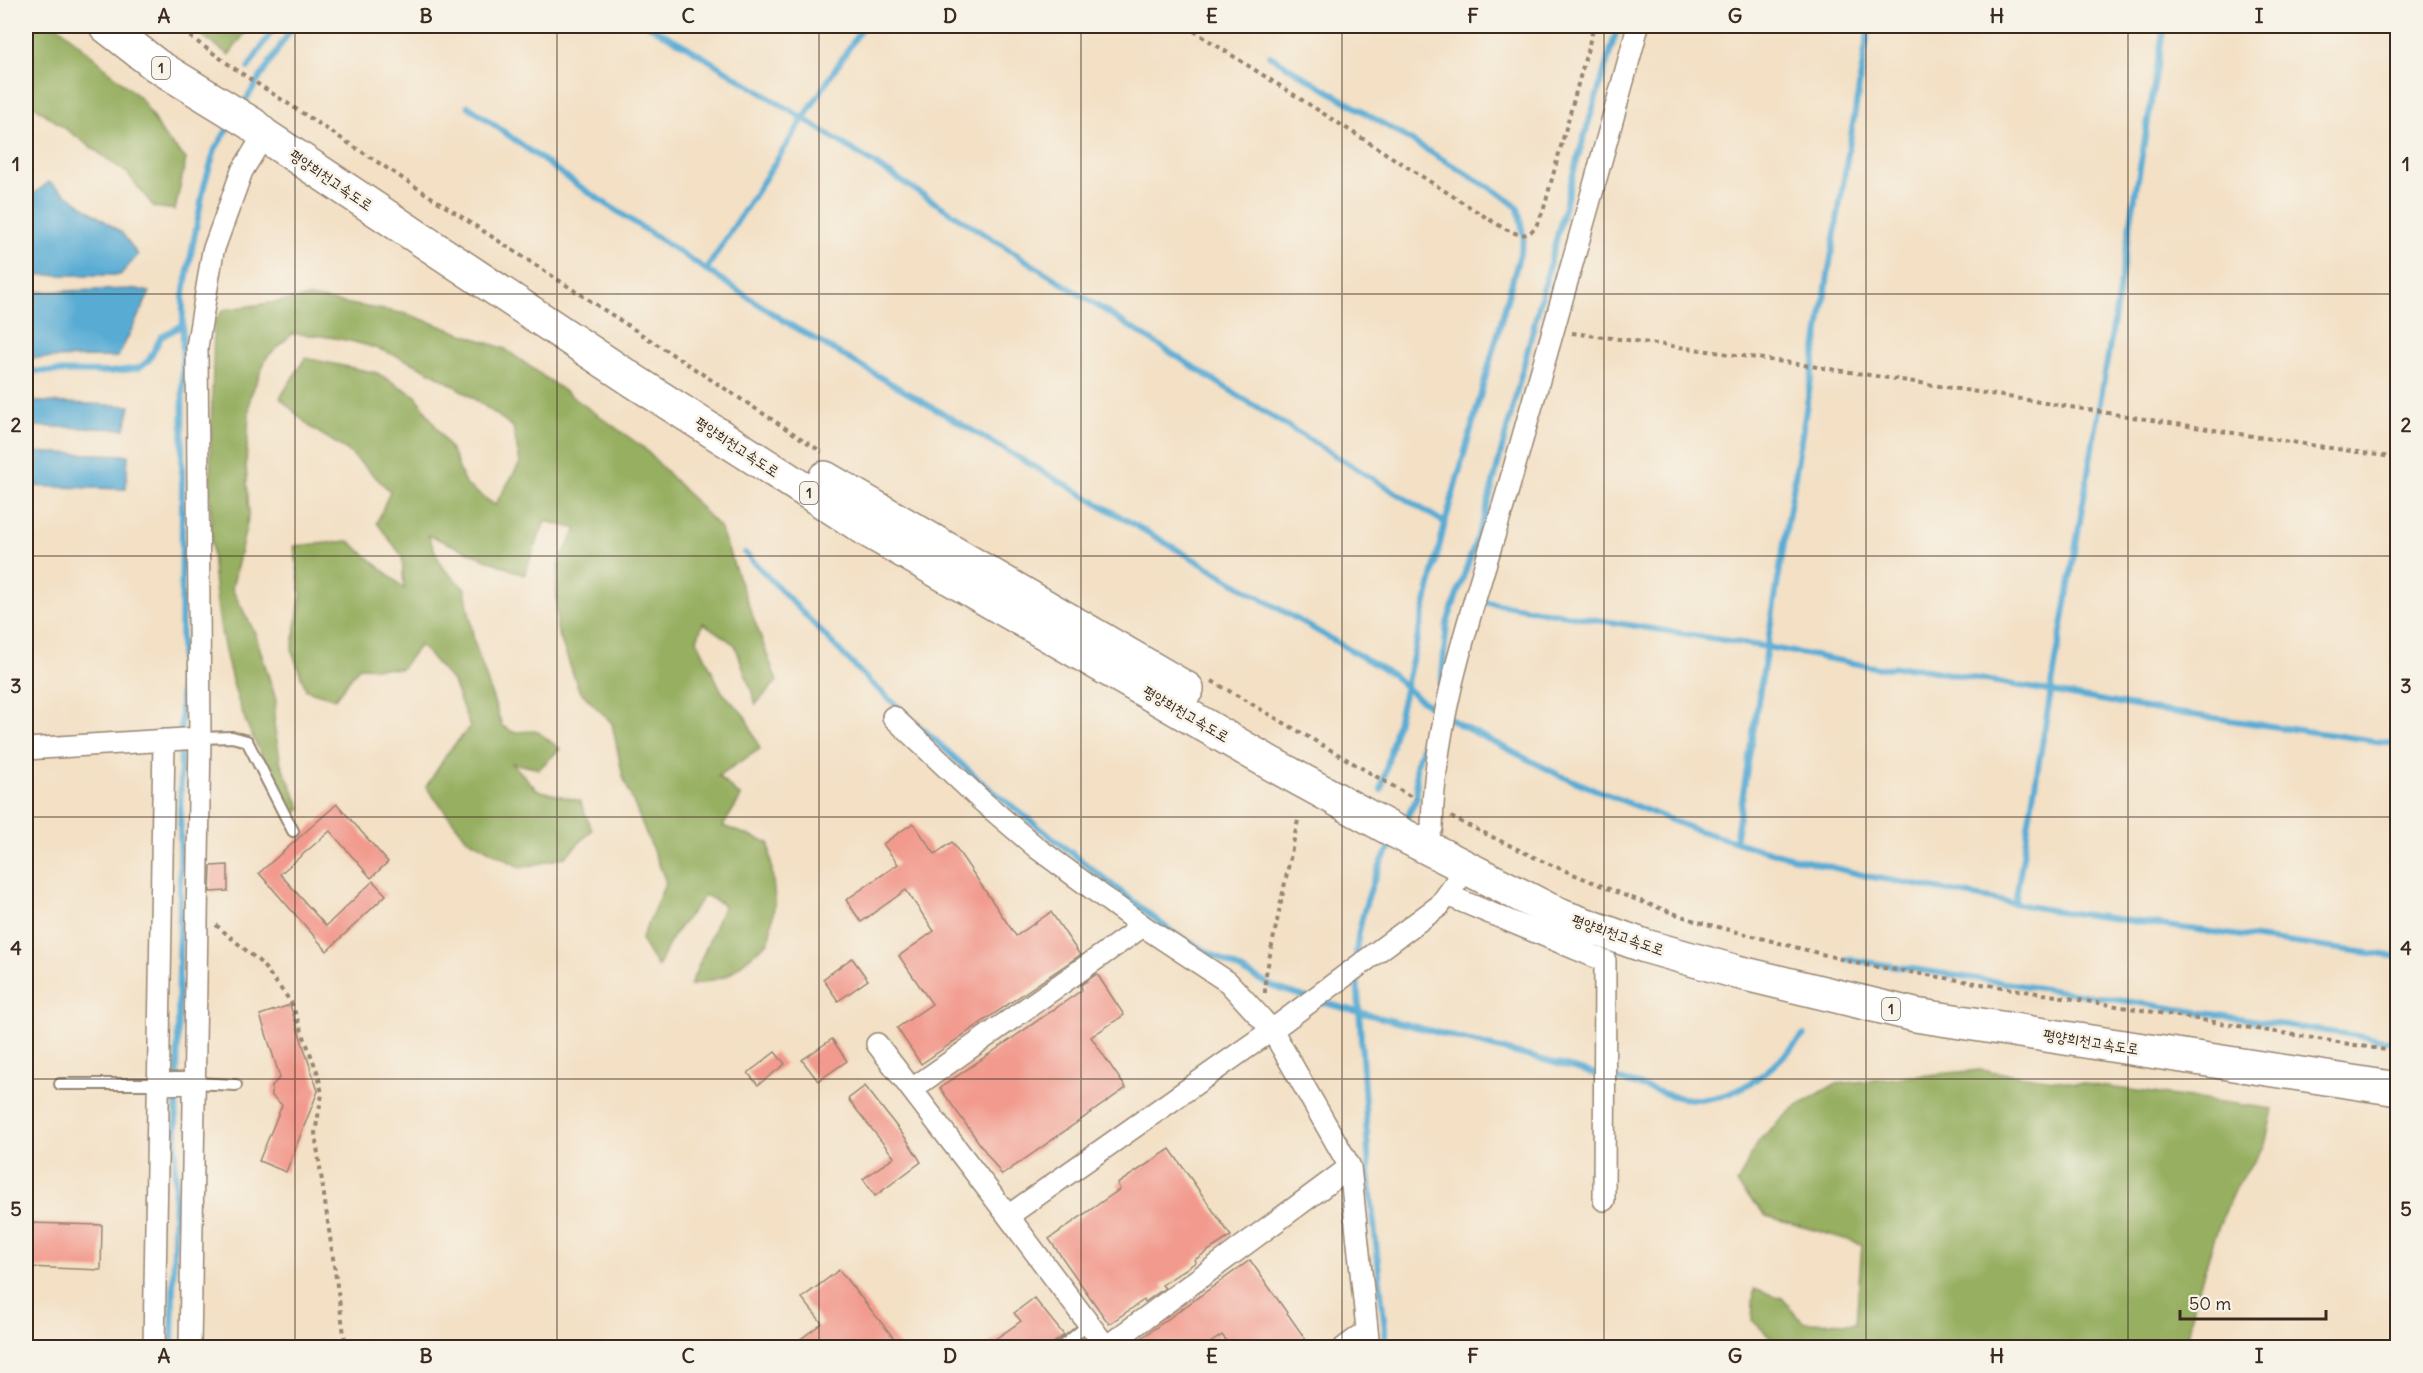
<svg xmlns="http://www.w3.org/2000/svg" width="2423" height="1373" font-family="Delius,'Poor Story',sans-serif">
<style>
.forest{fill:#96af60;stroke:#686c3f;stroke-width:1.5}
.water{fill:#58acd4;stroke:#4a6b79;stroke-width:1.5}
.lines{fill:none;stroke-linecap:round;stroke-linejoin:round}
.stream{stroke:#58acd4;stroke-width:6}
.building{fill:#f29a8d}
.lane-casing{stroke:#978572;stroke-width:14}
.street-casing{stroke:#978572;stroke-width:24}
.highway-casing{stroke:#978572;stroke-width:36}
.path{stroke:#978572;stroke-width:4;stroke-dasharray:4.5 4.5;stroke-linecap:butt}
.lane{stroke:#fff;stroke-width:10}
.street{stroke:#fff;stroke-width:21}
.highway{stroke:#fff;stroke-width:33}
.grid{fill:none;stroke:#3b2a1e;stroke-width:1.5;stroke-opacity:0.55}
.labels{text-anchor:middle;stroke-width:5;stroke-linejoin:round;paint-order:stroke}
.shield{fill:#f7f3e8;stroke:#73665b;stroke-width:1.5}
.shield-label{font-size:14px;font-weight:bold;fill:#3b2a1e}
.street-label{font-size:15px;fill:#3b2a1e;stroke:#f7f3e8}
.neatline{fill:none;stroke:#3b2a1e;stroke-width:2}
.grid-label{font-size:20px;text-anchor:middle;font-weight:bold;fill:#3b2a1e}
</style>
<rect width="100%" height="100%" fill="#f7f3e8"/>
<filter id="ink" filterUnits="userSpaceOnUse"><feTurbulence type="fractalNoise" baseFrequency=".0167" numOctaves="2"/><feDisplacementMap in="SourceGraphic" scale="12" xChannelSelector="R" yChannelSelector="G"/><feConvolveMatrix kernelMatrix="1 2 1 2 8 2 1 2 1" color-interpolation-filters="sRGB"/></filter>
<filter id="wash" filterUnits="userSpaceOnUse"><feTurbulence type="fractalNoise" baseFrequency=".008" numOctaves="4" result="noise"/><feDisplacementMap in="SourceGraphic" scale="24" xChannelSelector="R" yChannelSelector="G"/><feGaussianBlur stdDeviation="1.35" result="paint"/><feColorMatrix in="noise" values="0 0 0 0 0 0 0 0 0 0 0 0 0 0 0 0 0 1.4 0 .05"/><feComposite in="paint" operator="in"/></filter>
<g filter="url(#wash)">
<rect width="100%" height="100%" fill="#f3e0c5"/>
<path class="forest" d="M 26,26 L 58,26 L 142,100 L 164,136 L 186,159 L 175,210 L 154,207 L 128,174 L 26,100 Z
M 189,26 L 250,26 L 229,55 Z
M 309,297 L 407,314 L 505,349 L 644,448 L 720,528 L 777,681 L 756,704 L 735,645 L 703,623 L 697,640 L 722,692 L 745,716 L 760,749 L 718,776 L 741,797 L 723,826 L 769,843 L 775,900 L 769,941 L 727,976 L 690,986 L 724,905 L 705,895 L 672,937 L 658,968 L 641,940 L 666,882 L 623,777 L 612,723 L 579,690 L 557,629 L 557,584 L 560,559 L 577,529 L 545,521 L 524,575 L 428,535 L 442,567 L 465,589 L 474,641 L 502,726 L 513,732 L 537,731 L 560,749 L 539,769 L 512,763 L 537,790 L 580,801 L 592,830 L 565,857 L 521,868 L 466,838 L 426,787 L 449,751 L 470,727 L 453,682 L 420,645 L 401,669 L 359,667 L 335,699 L 306,690 L 292,651 L 301,594 L 294,546 L 349,541 L 404,588 L 402,556 L 377,523 L 390,491 L 347,450 L 310,427 L 280,398 L 305,358 L 377,373 L 416,396 L 453,453 L 465,484 L 495,505 L 520,463 L 513,427 C 447,376 378,335 292,334 L 267,357 L 250,397 L 246,464 L 249,514 L 232,589 L 255,633 L 276,700 L 274,724 L 281,764 L 301,808 L 294,815 C 274,777 251,741 238,700 C 199,579 212,448 214,323 L 223,310 Z
M 1980,1070 L 2273,1109 L 2265,1145 L 2234,1190 L 2214,1239 L 2193,1308 L 2187,1347 L 1780,1347 L 1752,1320 L 1754,1289 L 1782,1298 L 1803,1322 L 1856,1323 L 1862,1244 L 1766,1216 L 1737,1184 L 1758,1141 L 1794,1108 L 1835,1084 Z"/>
<path class="water" d="M 49,182 L 122,233 L 138,255 L 120,275 L 26,275 L 26,200 Z
M 136,289 L 150,292 L 118,357 L 26,358 L 26,292 Z
M 26,401 L 130,406 L 125,429 L 26,426 Z
M 26,452 L 128,455 L 126,489 L 26,486 Z"/>
<g class="lines">
<path class="stream" d="M 649,26 L 689,48 L 804,119 L 1253,405 L 1445,523
M 1270,56 L 1502,195 L 1518,208 L 1524,239 L 1445,523 L 1381,790
M 248,68 L 275,26
M 242,106 L 293,26
M 468,106 L 576,184 L 789,324 L 1393,675 L 1416,697 L 1460,725 L 1559,775 L 1693,829 L 1759,849 L 1867,876 L 2050,910 L 2398,957
M 706,270 L 863,26
M 26,371 L 110,372 L 139,368 L 149,360 L 161,337 L 183,325
M 745,553 L 868,680 L 984,784 L 1176,935 L 1271,986 L 1308,998
M 1485,602 L 1767,647 L 1879,668 L 1911,667 L 2157,710 L 2398,744
M 1403,824 L 1417,798 L 1416,766 L 1441,686 L 1447,623 L 1484,518 L 1575,167 L 1618,26
M 1735,842 L 1869,26
M 2015,903 L 2164,26
M 1847,959 L 2398,1042
M 1356,961 C 1356,931 1368,894 1380,865 C 1383,857 1390,849 1394,841
M 1357,974 L 1370,1186 L 1387,1348
M 1317,1001 L 1642,1086 C 1660,1092 1677,1099 1696,1099 C 1740,1101 1777,1065 1804,1035
M 172,1348 L 180,915 L 183,297 L 204,186 L 215,149 L 232,122"/>
</g>
<g id="blocks">
<path class="building" d="M 337,804 L 388,862 L 371,878 L 330,831 L 280,874 L 326,926 L 373,881 L 386,895 L 327,951 L 259,873 Z
M 913,823 L 935,854 L 952,842 L 1016,936 L 1051,912 L 1080,955 L 921,1064 L 897,1028 L 932,1004 L 899,956 L 934,931 L 906,890 L 861,922 L 846,900 L 898,864 L 883,844 Z
M 228,865 L 228,891 L 210,892 L 211,866 Z
M 852,958 L 868,980 L 838,1001 L 823,979 Z
M 1097,974 L 1124,1015 L 1091,1037 L 1126,1088 L 1002,1175 L 940,1088 L 1082,990 L 1081,985 Z
M 290,1005 L 318,1091 L 286,1172 L 259,1161 L 282,1105 L 272,1096 L 272,1086 L 280,1077 L 260,1015 Z
M 832,1039 L 847,1061 L 818,1081 L 802,1060 Z
M 775,1052 L 785,1064 L 758,1085 L 748,1073 Z
M 865,1086 L 907,1140 L 921,1162 L 875,1196 L 863,1179 L 894,1157 L 848,1099 Z
M 1170,1149 L 1231,1236 L 1194,1260 L 1196,1262 L 1162,1285 L 1165,1288 L 1145,1302 L 1144,1300 L 1109,1324 L 1049,1239 L 1120,1189 L 1117,1184 Z
M 29,1223 L 102,1225 L 101,1270 L 27,1267 Z
M 1250,1260 L 1311,1347 L 1231,1347 L 1222,1335 L 1204,1347 L 1129,1347 Z
M 839,1270 L 901,1347 L 790,1347 L 822,1323 L 802,1298 Z
M 1034,1298 L 1064,1335 L 1048,1347 L 984,1347 L 1021,1321 L 1014,1313 Z"/>
</g>
</g>
<g filter="url(#ink)">
<use href="#blocks" fill-opacity="0" stroke="#978572" stroke-width="1.5"/>
<g class="lines">
<g class="lane-casing">
<path id="lane" d="M 200,738 L 232,737 L 247,741 L 293,831
M 194,1083 L 236,1085
M 60,1084 L 158,1084
M 1060,1348 L 1090,1323"/>
</g>
<g class="street-casing">
<path id="street" d="M 893,717 L 982,801 L 1037,848 L 1143,926 L 1228,982 L 1272,1030 L 1008,1216 L 1107,1348
M 26,749 L 200,738
M 1432,828 C 1434,712 1475,602 1507,493 C 1551,337 1596,182 1638,26
M 1447,895 L 1605,961 L 1604,1200
M 877,1044 L 1008,1216
M 158,1084 L 194,1083
M 912,1089 L 1143,926
M 1106,1347 L 1350,1167
M 154,1348 L 164,740
M 190,1348 L 200,738 L 197,347 L 213,251 L 242,171 L 264,135
M 1344,1348 L 1367,1331
M 1369,1348 L 1350,1167 L 1272,1030 L 1439,906 L 1467,868"/>
</g>
<g class="highway-casing">
<path id="highway" d="M 106,26 L 156,65 L 252,124 L 264,135 L 634,381 L 872,533 L 1270,763 L 1387,827 L 1561,916 L 1645,946 L 1737,972 L 1915,1015 L 2398,1089
M 825,478 L 1187,689"/>
</g>
<path class="path" d="M 175,26 L 241,73 L 822,452
M 1186,26 L 1495,223 C 1524,240 1532,241 1544,208 L 1594,26
M 1572,333 C 1848,367 2122,418 2398,458
M 1212,681 L 1415,799
M 1451,817 L 1542,861 L 1621,894 L 1695,921 L 1860,964 L 2398,1052
M 216,925 L 261,963 L 291,1002 L 318,1074 L 322,1094 L 315,1133 L 346,1348
M 1265,993 L 1265,979 L 1298,820"/>
<use href="#lane" class="lane"/>
<use href="#street" class="street"/>
<use href="#highway" class="highway"/>
</g>
</g>
<path class="grid" d="M 295,26 L 295,1348M 557,26 L 557,1348M 819,26 L 819,1348M 1081,26 L 1081,1348M 1342,26 L 1342,1348M 1604,26 L 1604,1348M 1866,26 L 1866,1348M 2128,26 L 2128,1348M 26,294 L 2398,294M 26,556 L 2398,556M 26,817 L 2398,817M 26,1079 L 2398,1079"/>
<g class="labels">
<g class="shield">
<rect x="152" y="57" width="18" height="22" rx="4.5"/>
<rect x="800" y="482" width="18" height="22" rx="4.5"/>
<rect x="1882" y="998" width="18" height="22" rx="4.5"/>
</g>
<g class="shield-label">
<text x="161" y="73">1</text>
<text x="809" y="498">1</text>
<text x="1891" y="1014">1</text>
</g>
<g class="street-label">
<text transform="translate(331 180) rotate(34)" y="5">평양희천고속도로</text>
<text transform="translate(737 447) rotate(33)" y="5">평양희천고속도로</text>
<text transform="translate(1186 714) rotate(30)" y="5">평양희천고속도로</text>
<text transform="translate(1618 935) rotate(19)" y="5">평양희천고속도로</text>
<text transform="translate(2091 1042) rotate(9)" y="5">평양희천고속도로</text>
</g>
</g>
<rect width="2423" height="1373" fill="none" stroke="#f7f3e8" stroke-width="66"/>
<path d="M2180 1310v9h146v-9" fill="none" stroke="#3b2a1e" stroke-width="3"/>
<text x="2189" y="1310" font-size="18" fill="#3b2a1e" stroke="#f7f3e8" stroke-width="4.5" paint-order="stroke">50 m</text>
<rect x="33" y="33" width="2357" height="1307" class="neatline"/>
<g class="grid-label">
<text x="164" y="23">A</text>
<text x="426" y="23">B</text>
<text x="688" y="23">C</text>
<text x="950" y="23">D</text>
<text x="1212" y="23">E</text>
<text x="1473" y="23">F</text>
<text x="1735" y="23">G</text>
<text x="1997" y="23">H</text>
<text x="2259" y="23">I</text>
<text x="16" y="171">1</text>
<text x="2406" y="171">1</text>
<text x="16" y="432">2</text>
<text x="2406" y="432">2</text>
<text x="16" y="693">3</text>
<text x="2406" y="693">3</text>
<text x="16" y="955">4</text>
<text x="2406" y="955">4</text>
<text x="16" y="1216">5</text>
<text x="2406" y="1216">5</text>
<text x="164" y="1363">A</text>
<text x="426" y="1363">B</text>
<text x="688" y="1363">C</text>
<text x="950" y="1363">D</text>
<text x="1212" y="1363">E</text>
<text x="1473" y="1363">F</text>
<text x="1735" y="1363">G</text>
<text x="1997" y="1363">H</text>
<text x="2259" y="1363">I</text>
</g>
</svg>
